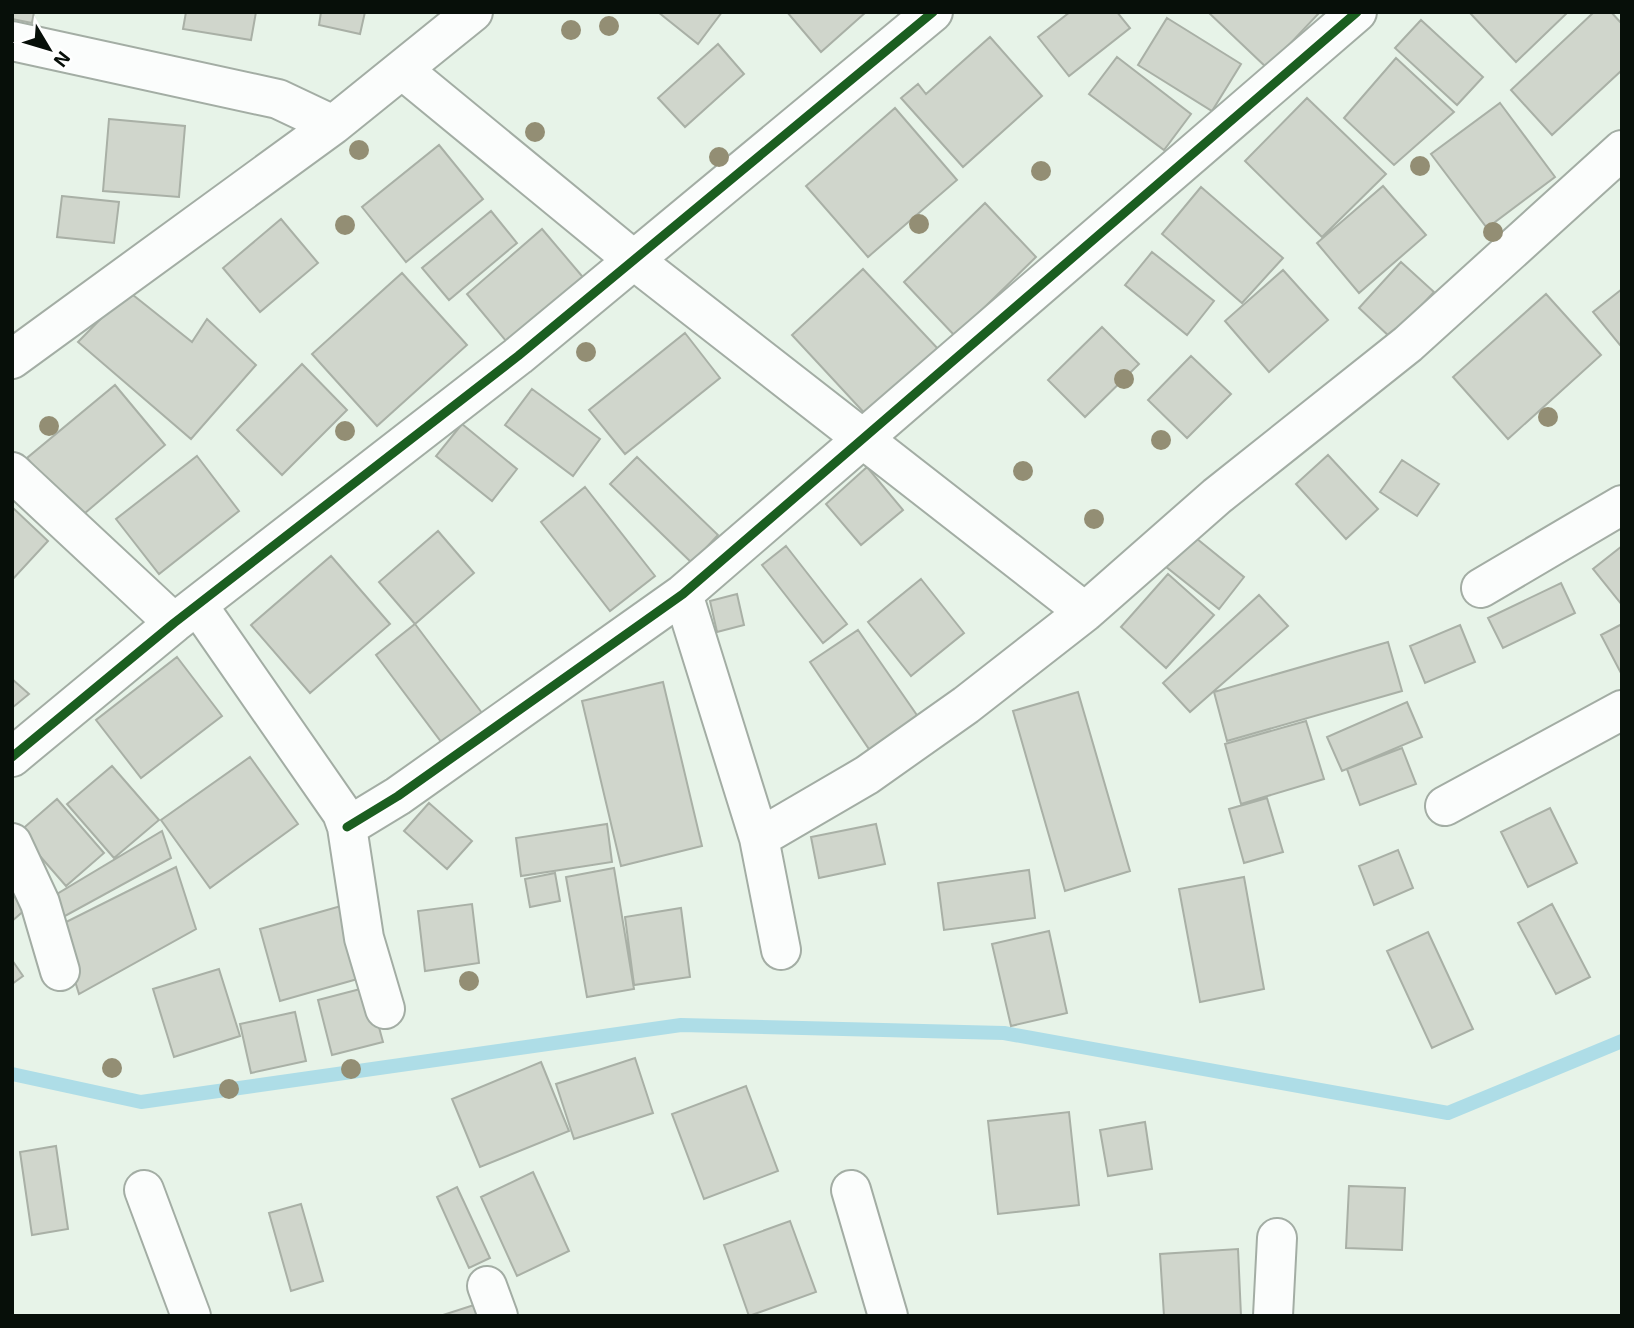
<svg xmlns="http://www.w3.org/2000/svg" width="1634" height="1328" font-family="'Exo 2',sans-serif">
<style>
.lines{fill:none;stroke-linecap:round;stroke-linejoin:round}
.stream{stroke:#aedde7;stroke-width:14}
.building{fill:#d0d6cc;stroke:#a9b0a6;stroke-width:2}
.street-casing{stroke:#a3ada4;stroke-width:42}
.street{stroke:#fbfdfc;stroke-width:38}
.cycleway-casing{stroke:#fff;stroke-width:13}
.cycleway{stroke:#1b5e20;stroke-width:9}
.tree{fill:#938e74}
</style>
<rect width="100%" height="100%" fill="#e7f3e8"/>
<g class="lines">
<path class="stream" d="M 12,1074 L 141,1102 L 681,1025 L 1004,1033 L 1448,1113 L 1622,1041"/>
</g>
<path class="building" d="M 12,12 L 34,12 L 32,23 L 12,19 Z
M 186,12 L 256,12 L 251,40 L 183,29 Z
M 321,12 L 365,12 L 360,34 L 319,25 Z
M 658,12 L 722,12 L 698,44 Z
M 787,12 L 866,12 L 821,52 Z
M 1070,12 L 1117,12 L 1130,28 L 1069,76 L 1038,37 Z
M 1208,12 L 1320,12 L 1267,68 Z
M 1469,12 L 1568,12 L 1516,62 Z
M 1594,12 L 1611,12 L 1622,24 L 1622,70 L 1552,135 L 1511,90 Z
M 1167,18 L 1241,64 L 1212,111 L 1138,65 Z
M 1421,20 L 1483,77 L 1457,105 L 1395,48 Z
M 990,37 L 1042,96 L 963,167 L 901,98 L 918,84 L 926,94 Z
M 718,44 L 744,74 L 685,127 L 658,98 Z
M 1117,57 L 1191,114 L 1164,150 L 1089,94 Z
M 1396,58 L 1454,112 L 1394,165 L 1344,118 Z
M 1307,98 L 1386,174 L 1322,237 L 1245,161 Z
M 1500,103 L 1555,177 L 1487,228 L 1431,154 Z
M 895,108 L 957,180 L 868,257 L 806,186 Z
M 109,119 L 185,126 L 179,197 L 103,191 Z
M 439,145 L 483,199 L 406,262 L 362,207 Z
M 1383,186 L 1426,235 L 1359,293 L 1317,243 Z
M 1201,187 L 1283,258 L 1242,303 L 1162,234 Z
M 62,196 L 119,202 L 114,243 L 57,237 Z
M 985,203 L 1036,257 L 955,336 L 904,282 Z
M 491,211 L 517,243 L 449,300 L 422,268 Z
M 281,219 L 318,263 L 260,312 L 223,268 Z
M 542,229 L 587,282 L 511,347 L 467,294 Z
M 1152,252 L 1214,301 L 1187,335 L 1125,285 Z
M 1401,262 L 1434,292 L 1391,338 L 1359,308 Z
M 863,269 L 940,351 L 869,418 L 792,335 Z
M 1283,270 L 1328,320 L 1269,372 L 1225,321 Z
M 402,273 L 467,345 L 377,426 L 312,354 Z
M 1622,289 L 1622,344 L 1620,345 L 1593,312 Z
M 128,291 L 192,342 L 207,319 L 256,365 L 191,439 L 78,342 Z
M 1546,294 L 1601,355 L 1508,439 L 1453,377 Z
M 1102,327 L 1139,364 L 1085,417 L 1048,380 Z
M 685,333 L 720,378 L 625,454 L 589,410 Z
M 1191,356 L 1231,394 L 1187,438 L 1148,400 Z
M 302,364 L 347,410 L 282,475 L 237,430 Z
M 115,385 L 165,445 L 78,519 L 27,458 Z
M 532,389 L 600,439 L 573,476 L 505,425 Z
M 462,424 L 517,469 L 492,501 L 436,456 Z
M 1328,455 L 1378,509 L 1346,539 L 1296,484 Z
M 197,456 L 239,511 L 159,574 L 116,519 Z
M 637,457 L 718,535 L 692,563 L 610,484 Z
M 1402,460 L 1439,484 L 1417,516 L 1380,492 Z
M 867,467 L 903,510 L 861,545 L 826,504 Z
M 585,487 L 655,576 L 610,611 L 541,522 Z
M 12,507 L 48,541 L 12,580 Z
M 438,531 L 474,573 L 415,624 L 379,582 Z
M 1191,534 L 1244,577 L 1219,609 L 1165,566 Z
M 786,546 L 847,624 L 823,643 L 762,565 Z
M 1622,546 L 1622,605 L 1593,569 Z
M 331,556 L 390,624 L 310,693 L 251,625 Z
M 1168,574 L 1214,615 L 1166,668 L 1121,627 Z
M 921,579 L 964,633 L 911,676 L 868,622 Z
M 1561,583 L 1575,613 L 1503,648 L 1488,618 Z
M 737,594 L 744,625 L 717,632 L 710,601 Z
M 1259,595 L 1288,626 L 1190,712 L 1163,683 Z
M 415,624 L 482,713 L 442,743 L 376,655 Z
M 1622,624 L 1622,675 L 1601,635 Z
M 1460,625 L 1475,662 L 1425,683 L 1410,646 Z
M 858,630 L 921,721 L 873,755 L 810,662 Z
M 1388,642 L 1402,691 L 1227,741 L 1214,692 Z
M 177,657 L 222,716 L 141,778 L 96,720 Z
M 12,679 L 29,694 L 12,708 Z
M 663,682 L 702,846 L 621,866 L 582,701 Z
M 1078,692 L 1130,871 L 1065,891 L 1013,711 Z
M 1407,702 L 1422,737 L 1342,771 L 1327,737 Z
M 1306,721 L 1324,779 L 1241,804 L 1225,744 Z
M 1402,748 L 1416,784 L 1360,805 L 1347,769 Z
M 250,757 L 298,824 L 210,888 L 161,820 Z
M 112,766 L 159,820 L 114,858 L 67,804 Z
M 1267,798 L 1283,852 L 1244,863 L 1229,809 Z
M 57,799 L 104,853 L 66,886 L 19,832 Z
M 429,803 L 472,841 L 447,869 L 404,831 Z
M 1550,808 L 1577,863 L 1528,887 L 1501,832 Z
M 607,824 L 612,862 L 521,876 L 516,838 Z
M 876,824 L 885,864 L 819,878 L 811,837 Z
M 162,831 L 171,858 L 54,922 L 47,900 Z
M 1398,850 L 1413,888 L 1374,905 L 1359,866 Z
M 176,867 L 196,929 L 79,994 L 58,926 Z
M 614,868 L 634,989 L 587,997 L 566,877 Z
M 1029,870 L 1035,918 L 944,930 L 938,883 Z
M 555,873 L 560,901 L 530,907 L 525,879 Z
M 1244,877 L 1264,989 L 1200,1002 L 1179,889 Z
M 12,894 L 26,909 L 12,921 Z
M 472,904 L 479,963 L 425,971 L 418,911 Z
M 1552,904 L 1590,977 L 1556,994 L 1518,923 Z
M 341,906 L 361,978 L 280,1001 L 260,929 Z
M 681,908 L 690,977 L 634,985 L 625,917 Z
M 1049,931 L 1067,1013 L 1011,1026 L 992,944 Z
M 1428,932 L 1473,1029 L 1432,1048 L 1387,951 Z
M 12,960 L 23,976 L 12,984 Z
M 219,969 L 240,1036 L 174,1057 L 153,989 Z
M 368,987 L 383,1042 L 332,1055 L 318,1000 Z
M 295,1012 L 306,1061 L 251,1073 L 240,1024 Z
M 635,1058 L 653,1113 L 574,1139 L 556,1084 Z
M 541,1062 L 569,1131 L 480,1167 L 452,1099 Z
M 746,1086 L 778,1171 L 704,1199 L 672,1114 Z
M 1069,1112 L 1079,1205 L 998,1214 L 988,1121 Z
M 1145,1122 L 1152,1169 L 1108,1176 L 1100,1130 Z
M 56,1146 L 68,1229 L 32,1235 L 20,1152 Z
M 533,1172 L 569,1251 L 517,1276 L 481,1197 Z
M 1349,1186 L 1405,1188 L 1402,1250 L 1346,1248 Z
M 457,1187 L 490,1258 L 469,1268 L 437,1197 Z
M 301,1204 L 323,1281 L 291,1291 L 269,1213 Z
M 790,1221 L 816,1292 L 749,1316 L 724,1245 Z
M 1238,1249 L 1241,1316 L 1164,1316 L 1160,1254 Z
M 477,1304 L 481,1316 L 440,1316 Z"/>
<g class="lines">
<g class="street-casing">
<path id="street" d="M 12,41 L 278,99 L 333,125
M 404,71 L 635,261 L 1085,612
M 12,359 L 333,125 L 473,12
M 12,472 L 174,623
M 1481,588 L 1622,505
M 683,594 L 759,838 L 781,950
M 199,607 L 342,813 L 347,827 L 364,938 L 385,1009
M 12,757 L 174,623 L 518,356 L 933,12
M 1445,806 L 1622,710
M 347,827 L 398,796 L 683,594 L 1357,12
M 759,838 L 867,775 L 966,705 L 1085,612 L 1217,496 L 1408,344 L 1622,150
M 12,843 L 40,903 L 60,971
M 144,1190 L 191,1316
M 851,1190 L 888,1316
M 487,1286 L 498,1316
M 1273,1316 L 1277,1238"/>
</g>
<use href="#street" class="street"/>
<g class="cycleway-casing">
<path id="cycleway" d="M 12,757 L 174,623 L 518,356 L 933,12
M 347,827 L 398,796 L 683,594 L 1357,12"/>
</g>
<use href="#cycleway" class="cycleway"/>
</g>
<g class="tree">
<circle cx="609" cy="26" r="10"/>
<circle cx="571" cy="30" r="10"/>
<circle cx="535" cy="132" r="10"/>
<circle cx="359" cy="150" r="10"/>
<circle cx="719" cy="157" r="10"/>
<circle cx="1420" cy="166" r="10"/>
<circle cx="1041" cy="171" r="10"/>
<circle cx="919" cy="224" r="10"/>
<circle cx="345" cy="225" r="10"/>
<circle cx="1493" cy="232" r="10"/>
<circle cx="586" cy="352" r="10"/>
<circle cx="1124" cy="379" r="10"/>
<circle cx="1548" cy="417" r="10"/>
<circle cx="49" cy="426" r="10"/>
<circle cx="345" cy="431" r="10"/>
<circle cx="1161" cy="440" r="10"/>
<circle cx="1023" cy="471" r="10"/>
<circle cx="1094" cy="519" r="10"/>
<circle cx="469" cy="981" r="10"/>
<circle cx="112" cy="1068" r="10"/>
<circle cx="351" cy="1069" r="10"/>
<circle cx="229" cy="1089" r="10"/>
</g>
<rect width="1634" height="1328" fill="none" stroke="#070f09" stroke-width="28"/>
<g transform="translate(49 49) rotate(128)" stroke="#ffffff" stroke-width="5" paint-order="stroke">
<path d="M0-5L12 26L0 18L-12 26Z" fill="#070f09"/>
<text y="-10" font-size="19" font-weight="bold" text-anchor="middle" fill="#070f09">N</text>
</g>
</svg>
